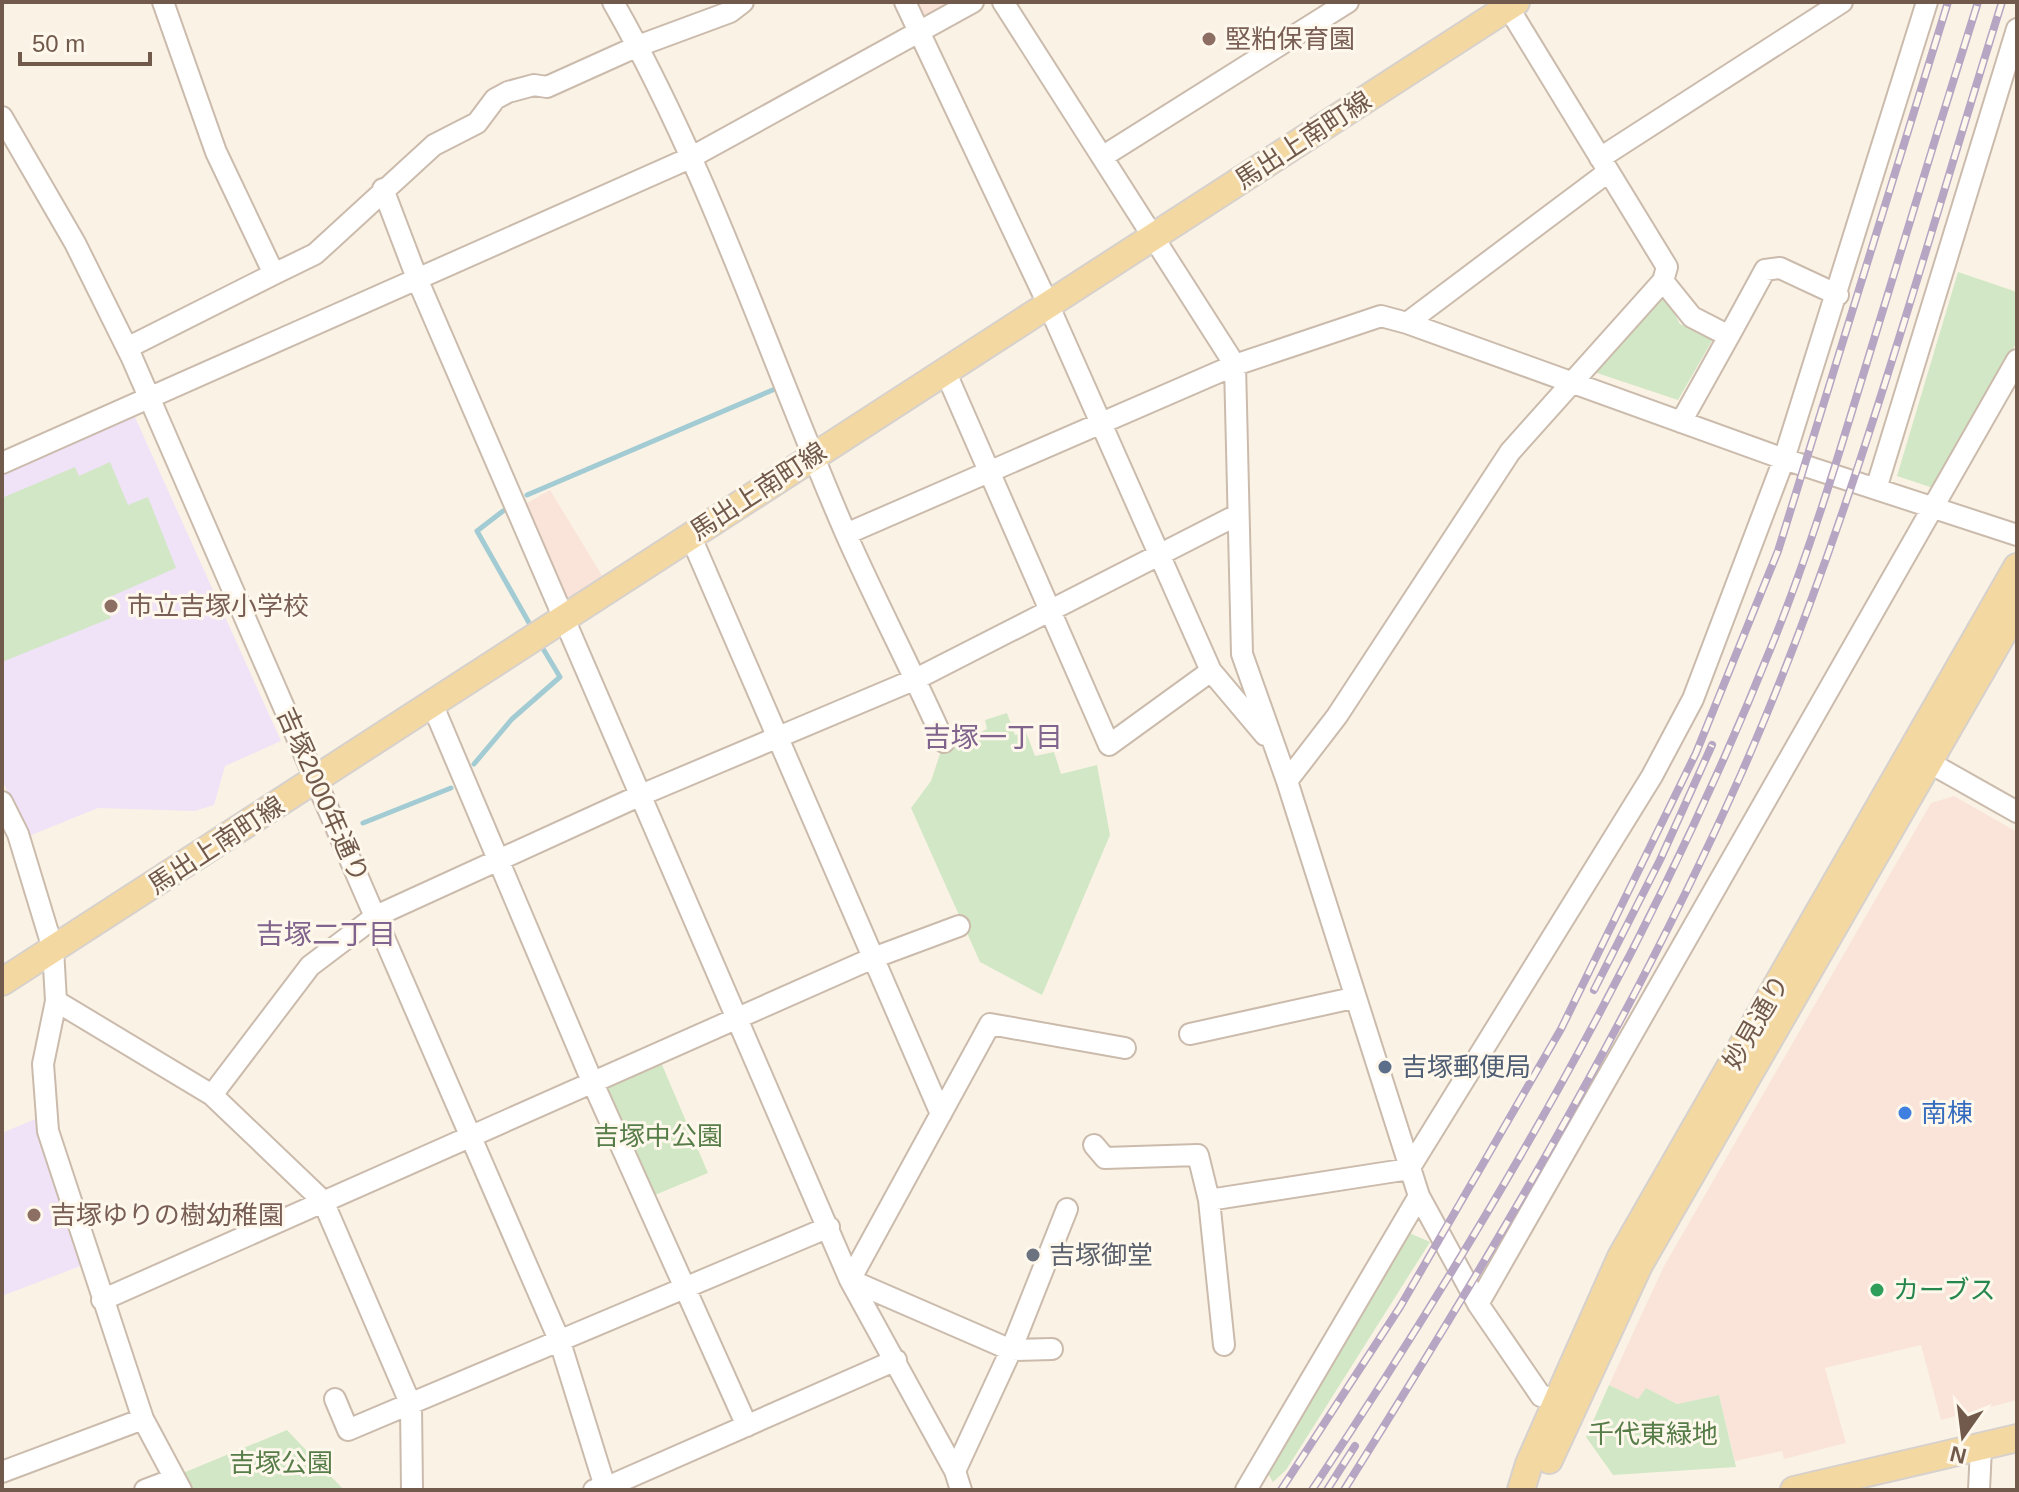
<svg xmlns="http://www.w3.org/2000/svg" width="2019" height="1492" font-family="Arial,'Noto Sans JP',sans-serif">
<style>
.commercial{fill:#fae4da}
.education{fill:#f0e2f7}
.green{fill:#d2e7c5}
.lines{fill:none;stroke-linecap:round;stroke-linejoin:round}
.stream{stroke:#a2cbd3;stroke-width:5}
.minor-casing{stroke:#cbbbac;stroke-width:24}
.major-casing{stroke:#d7d1cd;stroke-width:30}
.minor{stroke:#fff;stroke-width:20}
.major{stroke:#f4d8a2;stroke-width:26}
.rail-casing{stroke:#b6a5c3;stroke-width:8}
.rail{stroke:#fef7eb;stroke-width:5;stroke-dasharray:15;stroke-linecap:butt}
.education-dot{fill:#8d6e63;stroke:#fef7eb;stroke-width:3}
.service-dot{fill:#5c6f8a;stroke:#fef7eb;stroke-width:3}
.shop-dot{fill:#3f7fe0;stroke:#fef7eb;stroke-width:3}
.worship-dot{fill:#6b7280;stroke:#fef7eb;stroke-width:3}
.leisure-dot{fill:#2e9e5b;stroke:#fef7eb;stroke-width:3}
.labels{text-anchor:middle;stroke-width:6;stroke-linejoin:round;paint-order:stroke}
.education-label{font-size:26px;fill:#785e54;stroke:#fef7eb;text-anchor:start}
.street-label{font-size:26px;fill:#715a4c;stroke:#fef7eb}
.service-label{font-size:26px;fill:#4e5e75;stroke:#fef7eb;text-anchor:start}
.shop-label{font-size:26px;fill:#366cbe;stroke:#fef7eb;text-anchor:start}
.park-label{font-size:26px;fill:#567c48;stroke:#fef7eb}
.worship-label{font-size:26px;fill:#5b616d;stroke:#fef7eb;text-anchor:start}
.leisure-label{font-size:26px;fill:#27864d;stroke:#fef7eb;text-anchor:start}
.neighbourhood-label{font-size:28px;fill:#81648d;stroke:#fef7eb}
</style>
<rect width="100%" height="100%" fill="#faf3e5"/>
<path class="commercial" d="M 914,2 L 954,2 L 927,17 L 920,16 Z
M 550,490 L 606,582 L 567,607 L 522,506 Z
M 1954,796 L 2017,832 L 2017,1400 L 1941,1420 L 1921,1345 L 1825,1368 L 1846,1443 L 1784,1459 L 1782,1451 L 1735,1461 L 1719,1395 L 1677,1404 L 1646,1388 L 1638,1400 L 1609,1385 L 1664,1266 L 1931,803 Z"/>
<path class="education" d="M 134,415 L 281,741 L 225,766 L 214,805 L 195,811 L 98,808 L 29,836 L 2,780 L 2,470 Z
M 40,1117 L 83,1265 L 2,1296 L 2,1133 Z"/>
<path class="green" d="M 1958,272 L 2017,292 L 2017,342 L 1969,427 L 1939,490 L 1897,476 Z
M 1662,291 L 1680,324 L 1713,339 L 1678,400 L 1591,371 Z
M 110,462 L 128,505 L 148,497 L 176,568 L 105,599 L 111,618 L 2,662 L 2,498 L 75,467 L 79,476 Z
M 1007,713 L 1015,735 L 1026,732 L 1035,756 L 1054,752 L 1061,774 L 1097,765 L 1110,835 L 1042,995 L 980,962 L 911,808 L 931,781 L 941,751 L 987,729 L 985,720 Z
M 660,1060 L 708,1173 L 650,1197 L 603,1084 Z
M 1407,1232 L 1430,1242 L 1286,1470 L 1273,1482 L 1267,1472 Z
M 1609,1385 L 1638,1399 L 1646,1388 L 1677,1404 L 1719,1395 L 1736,1467 L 1613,1475 L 1586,1437 Z
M 287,1430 L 344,1490 L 192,1490 L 183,1473 Z"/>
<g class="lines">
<path class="stream" d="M 527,495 L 775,389
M 503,511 L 477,531 L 532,628
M 474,764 L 512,719 L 560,677 L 542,647
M 363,823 L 451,788"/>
<g class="minor-casing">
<path id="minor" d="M 613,2 C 709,170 769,357 846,534 C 877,604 913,672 944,742
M 905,2 L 1048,304 L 1211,671 L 1109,745 L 946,373
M 1003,2 L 1235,365 L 1242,654 L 1287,781 L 1419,1196 L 1478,1304 L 1541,1396 L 1557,1398
M 2,117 L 75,243 L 132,358 L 560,1342 L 606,1490
M 1102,157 L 1348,2
M 1600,158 L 1842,2
M 383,189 L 418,281 L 850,1280 L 955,1471 L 961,1490
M 274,274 L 315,254 L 434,145 L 477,123 L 495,99 L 508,92 L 534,85 L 547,87 L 638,46 L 730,12 L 743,2
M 1663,281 L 1692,317 L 1729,336 L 1765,270 L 1780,268 L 1838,295
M 1407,323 L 1784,459 L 2017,535
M 127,348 L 274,274 L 216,152 L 163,2
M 1681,422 L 1729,336
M 2,463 L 690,158 L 973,2
M 1876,489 L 2017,29
M 846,534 L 1235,365 L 1381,316 L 1407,323 L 1608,172
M 690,535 L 941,1114
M 1211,671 L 1265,735
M 433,706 L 592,1081 L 747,1426
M 1916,755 L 2017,812
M 1287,781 L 1337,716 L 1510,452 L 1663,281 L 1667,267 L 1505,2
M 2,802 L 18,834 L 53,949 L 56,1001 L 43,1064 L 48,1131 L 143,1419 L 181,1490
M 56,1001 L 212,1095 L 323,1201 L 411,1405 L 412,1490
M 1190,1034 L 1353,998
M 212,1095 L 310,966 L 376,916 L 641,795 L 916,679 L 1237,515
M 1094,1145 L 1105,1158 L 1198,1155 L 1209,1200 L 1224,1345
M 1209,1200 L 1409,1169 L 1652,776 L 1693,699 L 1784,459 L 1927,2
M 102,1300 L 873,958 L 959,926
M 1478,1304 L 2017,360
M 1052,1349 L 1011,1350 L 850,1280 L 990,1024 L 1125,1048
M 335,1399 L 348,1430 L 829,1227
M 955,1471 L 1011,1350 L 1067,1209
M 2,1472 L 143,1419
M 145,1490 L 174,1479
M 594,1490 L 605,1488 L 896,1360
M 1246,1490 L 1419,1196
M 1979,1490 L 1981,1448"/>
</g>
<g class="major-casing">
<path id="major" d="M 2,982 L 1516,2
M 1549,1460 L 1639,1265 L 2017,609
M 1521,1490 L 1529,1464 L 1621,1257 L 2017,567
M 1794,1490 L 2017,1438"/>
</g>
<use href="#minor" class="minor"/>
<use href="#major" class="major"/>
<g class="rail-casing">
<path id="rail" d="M 1594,990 L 1660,860 L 1712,745
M 1281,1490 L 1400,1307 L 1561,1029 L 1696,753 L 1778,551 L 1948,2
M 1312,1490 C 1490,1223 1652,943 1772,645 C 1808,556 1836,464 1864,372 C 1902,249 1939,125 1978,2
M 1327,1490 L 1355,1446
M 1344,1490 C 1489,1259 1631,1022 1742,772 C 1851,525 1921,260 2002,2"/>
</g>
<use href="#rail" class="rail"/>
</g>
<g class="education-dot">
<circle cx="1209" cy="39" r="8"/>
<circle cx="111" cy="606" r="8"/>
<circle cx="34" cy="1215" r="8"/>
</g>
<circle class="service-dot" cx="1385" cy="1067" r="8"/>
<circle class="shop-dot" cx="1905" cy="1113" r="8"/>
<circle class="worship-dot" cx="1033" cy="1255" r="8"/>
<circle class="leisure-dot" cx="1877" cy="1290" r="8"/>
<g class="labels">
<g class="education-label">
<text x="1225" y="48">堅粕保育園</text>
<text x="127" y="615">市立吉塚小学校</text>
<text x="50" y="1224">吉塚ゆりの樹幼稚園</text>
</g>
<g class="street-label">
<text transform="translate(1303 140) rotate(-33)" y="9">馬出上南町線</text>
<text transform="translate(758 491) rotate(-33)" y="9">馬出上南町線</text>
<text transform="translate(323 795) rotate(66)" y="9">吉塚2000年通り</text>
<text transform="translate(216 845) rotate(-33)" y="9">馬出上南町線</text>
<text transform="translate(1756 1022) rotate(-60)" y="9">妙見通り</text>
</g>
<g class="service-label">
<text x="1401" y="1076">吉塚郵便局</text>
</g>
<g class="shop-label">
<text x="1921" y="1122">南棟</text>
</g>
<g class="park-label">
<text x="658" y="1145">吉塚中公園</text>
<text x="1653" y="1443">千代東緑地</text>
<text x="281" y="1472">吉塚公園</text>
</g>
<g class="worship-label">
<text x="1049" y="1264">吉塚御堂</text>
</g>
<g class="leisure-label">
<text x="1893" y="1299">カーブス</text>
</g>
<g class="neighbourhood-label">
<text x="993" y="747">吉塚一丁目</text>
<text x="326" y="944">吉塚二丁目</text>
</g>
</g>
<rect width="2019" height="1492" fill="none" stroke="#715a4c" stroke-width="8"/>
<g transform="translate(1963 1436) rotate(194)" stroke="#fef7eb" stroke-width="6" paint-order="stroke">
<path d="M0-6L14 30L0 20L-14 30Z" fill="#715a4c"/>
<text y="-12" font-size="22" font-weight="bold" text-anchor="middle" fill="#715a4c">N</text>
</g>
<path d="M20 52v12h130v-12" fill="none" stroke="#715a4c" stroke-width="4"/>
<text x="32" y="52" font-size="24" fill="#715a4c" stroke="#fef7eb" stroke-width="6" paint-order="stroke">50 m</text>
</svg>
